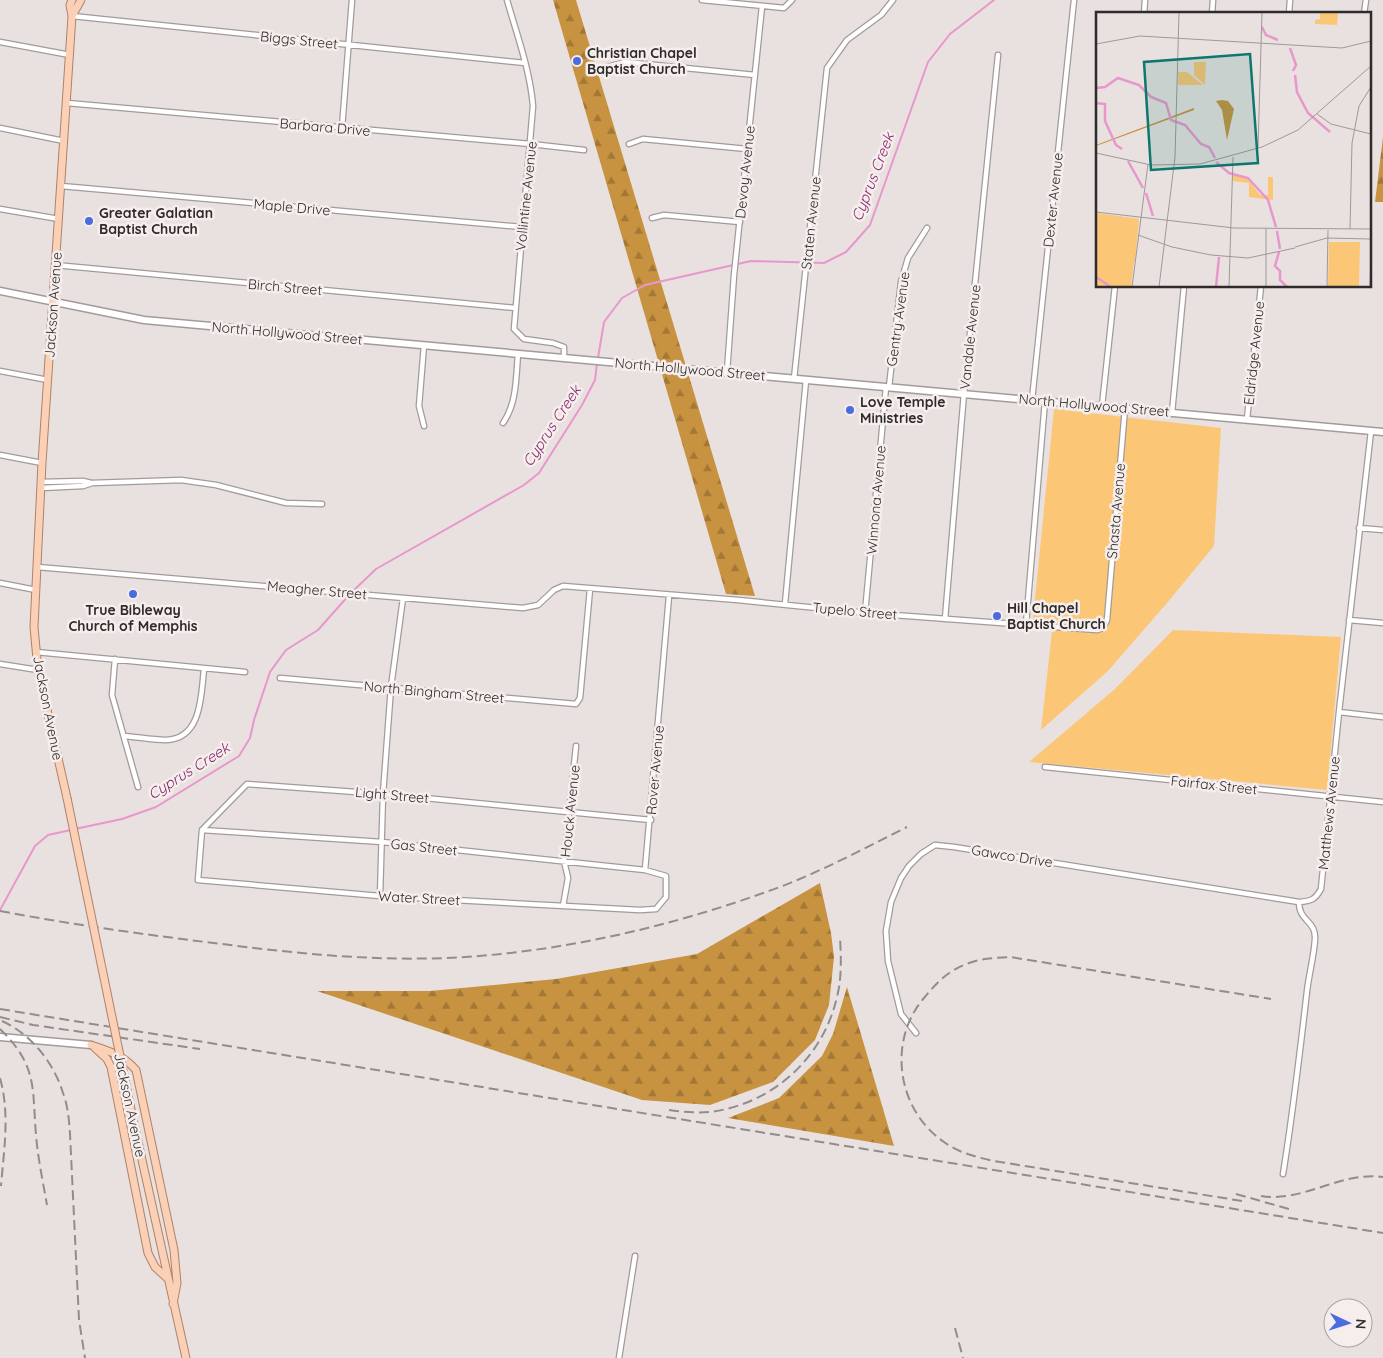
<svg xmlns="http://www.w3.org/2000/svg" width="1383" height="1358" font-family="Quicksand,sans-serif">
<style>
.green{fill:#fcc677}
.forest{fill:url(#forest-firs)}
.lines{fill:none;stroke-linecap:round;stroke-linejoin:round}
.stream{stroke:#e897cc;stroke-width:2}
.street-casing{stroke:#a29b9a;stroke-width:7}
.secondary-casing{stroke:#a29b9a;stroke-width:9}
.primary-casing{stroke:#b18266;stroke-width:9}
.street{stroke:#fff;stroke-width:4.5}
.secondary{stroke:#fff;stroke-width:6}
.primary{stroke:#fad0b7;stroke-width:7}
.rail{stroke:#928c8b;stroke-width:2;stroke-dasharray:10 5;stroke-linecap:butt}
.primary-bridge-casing{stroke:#b18266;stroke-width:9;stroke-linecap:butt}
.primary-bridge{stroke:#fad0b7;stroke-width:7}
.poi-dot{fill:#4c6bdf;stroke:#f6eeed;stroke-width:2}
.labels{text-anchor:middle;stroke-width:5;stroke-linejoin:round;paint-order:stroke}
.street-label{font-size:14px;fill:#2e2b2a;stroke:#f6eeed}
.poi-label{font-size:14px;font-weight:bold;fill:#2e2b2a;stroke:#f6eeed;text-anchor:start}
.water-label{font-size:15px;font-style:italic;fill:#872a6d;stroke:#f6eeed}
.inset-river{fill:none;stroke:#e897cc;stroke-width:2.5}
.inset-road{fill:none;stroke:#9e9897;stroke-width:1}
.view{fill:#0f766e;fill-opacity:0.15;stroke:#0f766e;stroke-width:2.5}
.inset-edge{fill:none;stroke:#2e2b2a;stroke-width:2.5}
</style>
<defs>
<pattern id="forest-firs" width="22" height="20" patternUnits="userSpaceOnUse" patternTransform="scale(1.25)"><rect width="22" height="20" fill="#c89340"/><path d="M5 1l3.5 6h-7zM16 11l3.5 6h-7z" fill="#a37836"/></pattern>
</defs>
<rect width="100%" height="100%" fill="#e9e1e0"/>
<path class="green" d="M 1054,409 L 1221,428 L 1214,546 L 1167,603 L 1108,671 L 1041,730 L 1053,622 L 1033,619 Z
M 1173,630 L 1341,637 L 1327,790 L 1029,762 L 1115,689 Z"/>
<path class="forest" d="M 553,0 L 576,0 L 755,596 L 726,594 Z
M 1383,137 L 1383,202 L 1375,202 Z
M 820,883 L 831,933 L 834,957 L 829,1005 L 815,1040 L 773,1082 L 710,1105 L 642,1100 L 317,991 L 430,991 L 556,979 L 697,954 Z
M 847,987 L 894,1146 L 728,1118 L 779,1098 L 822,1056 L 833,1034 Z"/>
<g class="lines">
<path class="stream" d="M 598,358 L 604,322 L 622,298 L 645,285 L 751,261 L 824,263 L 846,252 L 870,225 L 928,62 L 950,34 L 994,0
M 352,592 L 376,569 L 524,485 L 539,473 L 582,405 L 595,380 L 597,363
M 75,829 L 122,819 L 156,807 L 239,756 L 250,738 L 254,720 L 270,672 L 286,650 L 318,630 L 349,595
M 0,910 L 35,846 L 48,835 L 71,830"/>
<g class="street-casing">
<path id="street" d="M 507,0 C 517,35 530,70 533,106 L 514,329 L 524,339 L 553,343 L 564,347 L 564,357
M 702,0 L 784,8 L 792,0
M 1144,14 L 1145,0
M 1212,14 L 1213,0
M 1289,14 L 1290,0
M 1364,14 L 1366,0
M 72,16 L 525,63
M 0,42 L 70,55
M 607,67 L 625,62 L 755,75
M 67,103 L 531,144 L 584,150
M 0,128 L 64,141
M 342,128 L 352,0
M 629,144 L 643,139 L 747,149
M 61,186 L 522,227
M 0,209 L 59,219
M 652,218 L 664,215 L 740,222
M 55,265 L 515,308
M 0,371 L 48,380
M 727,372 L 734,275 L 762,6
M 794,379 L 827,68 L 847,40 L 881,15 L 893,0
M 889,387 L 901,282 L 908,258 L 927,228
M 1032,400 L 1074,0
M 1102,406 L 1115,286
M 1172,413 L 1184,286
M 1247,419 L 1261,286
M 503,423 C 517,403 516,377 518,354
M 424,426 L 419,406 L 424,345
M 0,455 L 42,463
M 41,482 L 83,481 L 91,483
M 41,488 L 83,486 L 92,483 L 181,480 L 216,485 L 286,503 L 322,504
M 1359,528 L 1383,530
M 37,567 L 523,608 L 538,605 L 554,590 L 563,586 L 738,600 L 867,613 L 1097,630 L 1103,628 L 1107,620 L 1125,408
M 0,583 L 36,590
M 785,604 L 806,380
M 865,613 L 886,387
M 945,619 L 964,393 L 998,55
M 1349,620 L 1383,623
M 1026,624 L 1045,401
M 36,652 L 245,672
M 115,659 L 112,695 L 138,787
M 0,664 L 38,670
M 280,678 L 576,704 L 580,698 L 590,589
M 1339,712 L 1383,717
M 124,736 C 138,737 152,740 166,740 C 202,739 201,695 204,669
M 1045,767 L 1383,802
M 651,820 L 383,794 L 247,784 L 202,830 L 198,880 L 380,896 L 640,910 L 656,909 L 666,897 L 666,876 L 645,870 L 669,596
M 202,830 L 382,842 L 645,870
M 380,896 L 383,794 L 391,687 L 403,598
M 563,906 L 568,878 L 564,861 L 576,746
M 916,1033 L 901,1014 L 888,961 L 886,931 L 891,902 L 901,878 L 909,866 L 921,854 L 935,845 L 954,847 L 1299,902
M 1283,1174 C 1293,1113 1300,1052 1307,991 C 1309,974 1314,956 1315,939 C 1316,920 1299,922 1299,902 C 1311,901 1315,900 1321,889 L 1339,712 L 1371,431
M 619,1358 L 635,1256"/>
</g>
<g class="secondary-casing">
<path id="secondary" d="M 0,291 L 144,320 L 1383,432
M 0,1037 L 91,1045"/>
</g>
<g class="primary-casing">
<path id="primary" d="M 72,16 L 81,0
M 67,798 L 38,670 L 34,627 L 42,463 L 72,16 L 70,5 L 72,0
M 91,1045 C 109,1051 123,1055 136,1070 L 174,1250 L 177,1283 L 173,1304
M 95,1048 L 107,1059 L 111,1067 L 148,1253 L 155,1267 L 167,1278
M 134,1124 L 186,1358"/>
</g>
<use href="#street" class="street"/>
<use href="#secondary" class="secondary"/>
<use href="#primary" class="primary"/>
<path class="rail" d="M 0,911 C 74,925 148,935 222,944 C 307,955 393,963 479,956 C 577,948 674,925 766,892 C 815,875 861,850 907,827
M 0,1009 L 1383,1233
M 0,1017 L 33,1025 L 200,1049
M 2,1021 C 31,1034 54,1063 63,1093 C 68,1106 69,1120 70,1134 L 79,1320 L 85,1358
M 0,1029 C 38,1066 32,1088 36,1135 C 38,1159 43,1182 47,1205
M 0,1078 C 10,1114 4,1149 1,1186
M 669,1110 C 683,1112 697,1113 710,1112 C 773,1104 823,1058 837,997 C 842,977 841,957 840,937
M 1236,1194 L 1289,1209
M 1261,1196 C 1303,1203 1340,1171 1383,1177
M 1242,1201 L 994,1161 C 976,1157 959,1153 944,1142 C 897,1110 887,1041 924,998 C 937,982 949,970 969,963 C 982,958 996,958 1010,957 L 1271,999
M 955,1328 L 963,1358"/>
<g class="primary-bridge-casing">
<path id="primary-bridge" d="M 67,798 L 134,1124"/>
</g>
<use href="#primary-bridge" class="primary-bridge"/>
</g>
<g class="poi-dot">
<circle cx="577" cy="61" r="5"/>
<circle cx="89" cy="221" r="5"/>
<circle cx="850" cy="410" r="5"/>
<circle cx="133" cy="594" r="5"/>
<circle cx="997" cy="616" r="5"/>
</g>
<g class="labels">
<g class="street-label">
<text transform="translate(299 40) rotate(6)" y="5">Biggs Street</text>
<text transform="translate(325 127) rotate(5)" y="5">Barbara Drive</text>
<text transform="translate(745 172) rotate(-84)" y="5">Devoy Avenue</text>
<text transform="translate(526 196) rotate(-84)" y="5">Vollintine Avenue</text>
<text transform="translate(1053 200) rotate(-84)" y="5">Dexter Avenue</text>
<text transform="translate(292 207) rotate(5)" y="5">Maple Drive</text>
<text transform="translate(811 223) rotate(-84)" y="5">Staten Avenue</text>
<text transform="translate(285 287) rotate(5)" y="5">Birch Street</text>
<text transform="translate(53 305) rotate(-86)" y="5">Jackson Avenue</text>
<text transform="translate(898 319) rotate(-82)" y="5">Gentry Avenue</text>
<text transform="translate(287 333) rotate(5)" y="5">North Hollywood Street</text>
<text transform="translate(970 337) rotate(-84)" y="5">Vandale Avenue</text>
<text transform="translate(1254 353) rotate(-84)" y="5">Eldridge Avenue</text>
<text transform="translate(690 369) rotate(5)" y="5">North Hollywood Street</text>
<text transform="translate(1094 405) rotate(5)" y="5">North Hollywood Street</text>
<text transform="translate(876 500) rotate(-85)" y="5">Winnona Avenue</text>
<text transform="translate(1116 511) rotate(-85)" y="5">Shasta Avenue</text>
<text transform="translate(317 590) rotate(5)" y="5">Meagher Street</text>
<text transform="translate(855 611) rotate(5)" y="5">Tupelo Street</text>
<text transform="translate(434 692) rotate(5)" y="5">North Bingham Street</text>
<text transform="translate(48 708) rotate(79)" y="5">Jackson Avenue</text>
<text transform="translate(655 770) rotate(-85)" y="5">Rover Avenue</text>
<text transform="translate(1214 785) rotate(6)" y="5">Fairfax Street</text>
<text transform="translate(392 795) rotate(5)" y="5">Light Street</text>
<text transform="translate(570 811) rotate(-84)" y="5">Houck Avenue</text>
<text transform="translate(1329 813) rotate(-84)" y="5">Matthews Avenue</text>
<text transform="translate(424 847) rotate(6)" y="5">Gas Street</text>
<text transform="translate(1012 856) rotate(9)" y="5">Gawco Drive</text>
<text transform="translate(419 898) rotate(3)" y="5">Water Street</text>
<text transform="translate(130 1105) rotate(78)" y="5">Jackson Avenue</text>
</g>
<g class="poi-label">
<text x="587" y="58">Christian Chapel<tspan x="587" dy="16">Baptist Church</tspan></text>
<text x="99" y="218">Greater Galatian<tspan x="99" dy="16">Baptist Church</tspan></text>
<text x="860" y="407">Love Temple<tspan x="860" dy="16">Ministries</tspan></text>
<text x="1007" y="613">Hill Chapel<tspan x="1007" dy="16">Baptist Church</tspan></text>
<text x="133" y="615" text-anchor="middle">True Bibleway<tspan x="133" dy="16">Church of Memphis</tspan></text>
</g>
<g class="water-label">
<text transform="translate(873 177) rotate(-69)" y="5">Cyprus Creek</text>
<text transform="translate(552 426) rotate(-57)" y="5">Cyprus Creek</text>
<text transform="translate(189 771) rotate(-32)" y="5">Cyprus Creek</text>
</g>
</g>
<g transform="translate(1096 12)">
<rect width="275" height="275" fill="#e9e1e0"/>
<path d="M 224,0 L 242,0 L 241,13 L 219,12 L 219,8 L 224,7 ZM 98,50 L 110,50 L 109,73 L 98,63 ZM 82,60 L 91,60 L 107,73 L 82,73 ZM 137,162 L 151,166 L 164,183 L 172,183 L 172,165 L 177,165 L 177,188 L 153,185 L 153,171 L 137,169 ZM 0,201 L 43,207 L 35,275 L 0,275 ZM 233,230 L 264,230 L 263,274 L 273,275 L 232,275 Z" fill="#fcc677"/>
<path d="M 126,88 L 132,89 L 138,97 L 131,128 L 126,98 L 120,89 ZM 98,96 L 98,98 L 0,134 L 0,133 Z" fill="#c89340"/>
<path d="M 5,202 L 43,207 L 39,249 L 29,252 L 24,275 L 10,275 L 8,268 L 11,261 L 0,248 L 0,221 L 7,221 L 3,211 Z" fill="#fcc677"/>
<path class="inset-river" d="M 166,15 L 170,23 L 182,28M 194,36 L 200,53 L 197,59M 199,63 L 201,80 L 212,101 L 234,120M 0,76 L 9,75 L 22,66 L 43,73 L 55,85 L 70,91 L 75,108 L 89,113 L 105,132 L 113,135 L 119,146M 0,91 L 9,92 L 9,109 L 20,133 L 26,137M 32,149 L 47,176M 120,150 L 133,161 L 152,166 L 172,188 L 180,215M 50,181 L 57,204M 181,219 L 184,237M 183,240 L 179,254 L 184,259 L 184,268 L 191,275M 0,265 L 15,275M 120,275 L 123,245"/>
<path class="inset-road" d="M 0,32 L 44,24 L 246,36 L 275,29M 221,102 L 235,112 L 275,122M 162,136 L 166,0M 0,141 L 55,153 L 104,152 L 166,135 L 202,118 L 275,54M 0,200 L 138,216 L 275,217M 254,217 L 256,131 L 263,94 L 275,75M 42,223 L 76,235 L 115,243 L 152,246 L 199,236M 199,235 L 231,226 L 275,227M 36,275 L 52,152M 63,275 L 79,145 L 83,0M 133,275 L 137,145M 170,275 L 170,217M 231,275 L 232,218M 274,275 L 275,238"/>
<path class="view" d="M 154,42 L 162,151 L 55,158 L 48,50 Z"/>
<rect width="275" height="275" class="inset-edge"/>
</g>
<g transform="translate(1348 1323) rotate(94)"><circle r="24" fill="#f6eeed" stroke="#a6a09f"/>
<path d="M0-4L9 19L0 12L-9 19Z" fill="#4c6bdf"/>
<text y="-8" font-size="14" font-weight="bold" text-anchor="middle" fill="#2e2b2a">N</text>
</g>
</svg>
